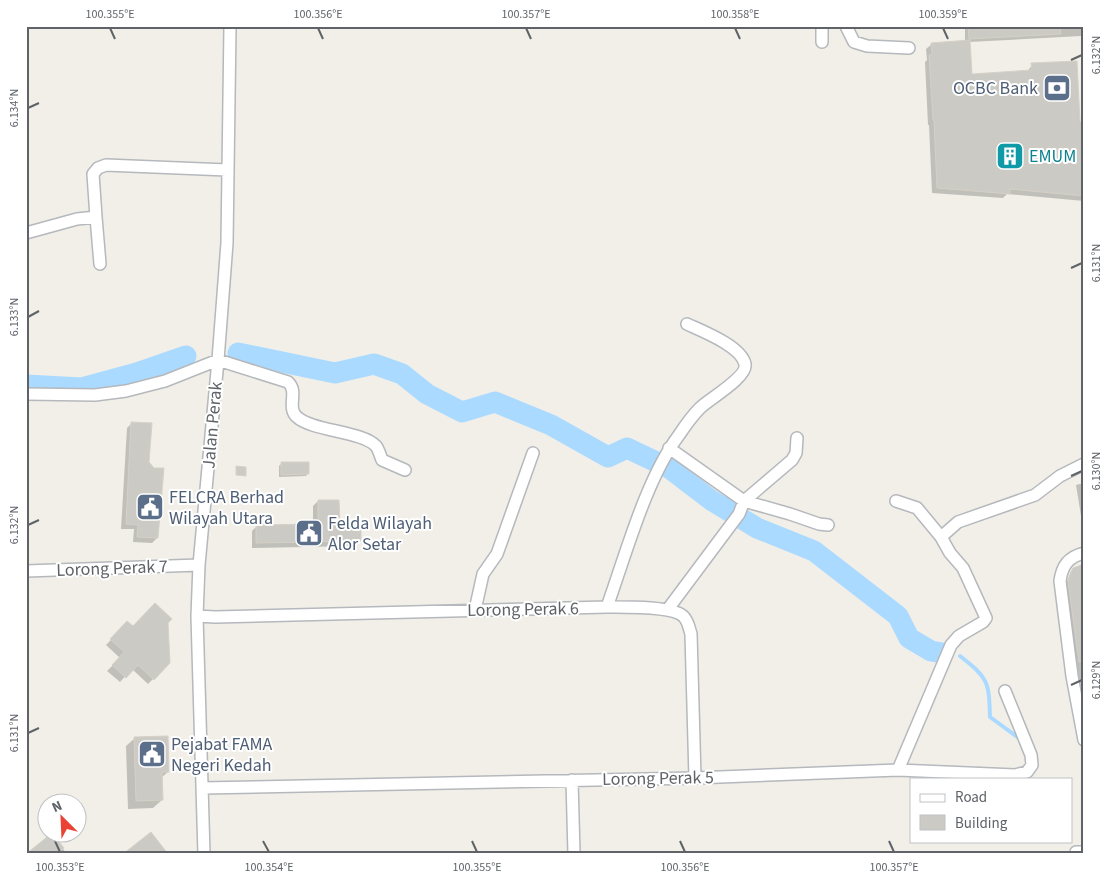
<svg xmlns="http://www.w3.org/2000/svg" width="1110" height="880" font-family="'Source Sans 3',sans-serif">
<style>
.shadow{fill:#0003}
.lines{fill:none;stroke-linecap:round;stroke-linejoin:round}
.stream{stroke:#aadaff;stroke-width:4}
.river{stroke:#aadaff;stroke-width:21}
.building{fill:#cccac5;stroke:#d6d1c6}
.minor-casing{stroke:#b5b8bc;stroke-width:14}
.minor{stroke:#fff;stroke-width:11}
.ticks{fill:none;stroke:#5f6368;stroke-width:2}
.labels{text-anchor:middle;stroke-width:4;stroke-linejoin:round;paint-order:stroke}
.service-label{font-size:18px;fill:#4e5e75;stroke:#fff;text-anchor:start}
.culture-label{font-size:18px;fill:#0d838f;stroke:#fff;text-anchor:start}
.street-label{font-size:18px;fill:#5f6368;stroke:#fff}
.neatline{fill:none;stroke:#5f6368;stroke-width:2}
.ticks-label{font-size:12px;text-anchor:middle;fill:#5f6368}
</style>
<rect width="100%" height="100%" fill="#f1efe8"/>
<path class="shadow" d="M 965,26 L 1084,26 L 1084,33 L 1081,36 L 969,42 L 970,75 L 1027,72 L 1032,65 L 1078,123 L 1084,123 L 1084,201 L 1007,194 L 1003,198 L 932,193 L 929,125 L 928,125 L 925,62 L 927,60 L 926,49 L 932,44 L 965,42 Z
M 132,423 L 148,462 L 157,538 L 152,543 L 133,542 L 134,529 L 121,529 L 127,428 Z
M 281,464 L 308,473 L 306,476 L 279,477 L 279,466 Z
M 1084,483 L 1084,528 L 1083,528 L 1076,485 Z
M 318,501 L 339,525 L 360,541 L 355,546 L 252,548 L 252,531 L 257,526 L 313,525 L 313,506 Z
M 1084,565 L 1084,705 L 1074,649 L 1066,584 L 1071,571 L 1074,568 Z
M 127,623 L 169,663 L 148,684 L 132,669 L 120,682 L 107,671 L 120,658 L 106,645 Z
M 135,738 L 168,772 L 161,778 L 162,800 L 153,808 L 128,809 L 126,746 Z
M 52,835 L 67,854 L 28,854 Z"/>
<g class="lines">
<path class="stream" d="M 960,656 C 988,678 989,681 990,717 L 1020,739"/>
<path class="river" d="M 238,353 L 335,373 L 374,364 L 402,374 L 427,394 L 462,412 L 495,402 L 551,425 L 608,457 L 627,448 L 669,468 L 711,500 L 757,528 L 814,551 L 898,616 L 909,638 L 931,651 L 942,653
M 26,385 L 82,388 L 137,373 L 186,356"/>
</g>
<path class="building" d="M 968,26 L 1060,26 L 1061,34 L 969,39 Z
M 970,40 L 972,74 L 1032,70 L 1031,63 L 1077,61 L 1080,122 L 1084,122 L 1084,196 L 1010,189 L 1010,194 L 937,188 L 934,120 L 933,120 L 929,55 L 932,55 L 931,43 Z
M 131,422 L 152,423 L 149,462 L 154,468 L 164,468 L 158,538 L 137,537 L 138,525 L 126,524 Z
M 281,462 L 309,462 L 309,474 L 281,475 Z
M 236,466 L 246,467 L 246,476 L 236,475 Z
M 318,500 L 339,500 L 340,523 L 361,523 L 361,541 L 256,543 L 256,525 L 318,524 Z
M 1084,564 L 1084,662 L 1079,662 L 1068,581 L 1073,568 Z
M 155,603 L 172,619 L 168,623 L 170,663 L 154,680 L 138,665 L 126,678 L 112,665 L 124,652 L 110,639 L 127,621 L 133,626 Z
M 168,736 L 169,772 L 162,772 L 163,800 L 136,801 L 134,737 Z
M 151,832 L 168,854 L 123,854 Z
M 52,833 L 64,848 L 56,854 L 26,854 Z"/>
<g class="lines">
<g class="minor-casing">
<path id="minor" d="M 846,26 L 854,42 L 867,46 L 909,48
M 822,42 L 822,26
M 96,217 L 100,264
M 26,233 L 77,219 L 96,217 L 93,174 L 98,168 L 106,165 L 227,170
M 26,394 L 95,395 L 126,391 L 165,381 L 218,360 L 288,382 C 299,392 286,407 297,417 C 312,431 362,431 376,446 C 379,450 380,455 382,460 L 405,470
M 669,448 L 744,501 L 790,514 L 819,524 L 828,525
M 896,501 L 917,508 L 941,537
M 1084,553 C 1068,557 1062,566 1060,581 L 1072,676 L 1084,740
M 26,571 L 199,565
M 607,607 C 626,554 646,479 679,435 C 685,426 692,416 700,408 C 709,399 748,377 745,364 C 741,346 702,331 687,324
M 668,609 L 739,514 L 744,501 L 792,460 L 796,453 L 797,438
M 475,610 L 483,574 L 497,554 L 533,453
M 197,616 L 215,617 L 607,607 C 624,607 672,606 683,616 C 688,620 689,628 691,634 L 695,778
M 898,770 L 951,645 L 959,636 L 983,622 L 986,618 L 963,568 L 950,553 L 941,537 L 958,522 L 1035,495 L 1060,476 L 1084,464
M 572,780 L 574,854
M 202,788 L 695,778 L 898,770 L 1015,775 L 1027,772 L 1032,765 L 1031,755 L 1005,691
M 1076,852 L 1084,852
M 204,854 L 197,616 L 199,565 L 218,360 L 227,243 L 230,26"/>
</g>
<use href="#minor" class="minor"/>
</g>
<path class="ticks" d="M 110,28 L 115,39M 318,28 L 323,39M 526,28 L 531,39M 735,28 L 740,39M 943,28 L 948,39M 1071,60 L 1082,55M 28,108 L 39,103M 1071,268 L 1082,263M 28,317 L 39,311M 1071,476 L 1082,471M 28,525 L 39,520M 1071,685 L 1082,680M 28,733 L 39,728M 55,841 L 60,852M 263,841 L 269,852M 472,841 L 477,852M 680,841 L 685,852M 889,841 L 894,852"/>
<defs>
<g id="bank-square" transform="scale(1.4375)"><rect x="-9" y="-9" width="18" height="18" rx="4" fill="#5c6f8a" stroke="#fff"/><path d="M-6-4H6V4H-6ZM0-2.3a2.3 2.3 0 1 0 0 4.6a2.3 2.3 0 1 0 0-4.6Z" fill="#fff"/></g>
<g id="building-square" transform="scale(1.4375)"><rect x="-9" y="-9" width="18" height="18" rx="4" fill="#0f9aa8" stroke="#fff"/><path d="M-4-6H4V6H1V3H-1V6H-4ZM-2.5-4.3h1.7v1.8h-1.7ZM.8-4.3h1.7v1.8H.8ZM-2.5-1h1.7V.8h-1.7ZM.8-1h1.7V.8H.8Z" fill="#fff"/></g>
<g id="civic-square" transform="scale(1.4375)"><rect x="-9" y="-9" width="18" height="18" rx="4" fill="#5c6f8a" stroke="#fff"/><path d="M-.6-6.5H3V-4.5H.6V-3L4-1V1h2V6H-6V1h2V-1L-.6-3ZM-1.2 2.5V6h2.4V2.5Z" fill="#fff"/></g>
</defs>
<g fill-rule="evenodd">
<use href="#bank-square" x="1057" y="88"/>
<use href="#building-square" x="1010" y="156"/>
<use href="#civic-square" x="150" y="507"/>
<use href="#civic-square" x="309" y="533"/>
<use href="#civic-square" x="152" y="754"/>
</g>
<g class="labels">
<g class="service-label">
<text x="1038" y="94" text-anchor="end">OCBC Bank</text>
<text x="169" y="503">FELCRA Berhad<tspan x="169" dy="21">Wilayah Utara</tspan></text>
<text x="328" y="529">Felda Wilayah<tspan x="328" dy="21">Alor Setar</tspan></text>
<text x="171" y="750">Pejabat FAMA<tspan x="171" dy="21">Negeri Kedah</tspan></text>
</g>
<g class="culture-label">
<text x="1029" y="162">EMUM</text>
</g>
<g class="street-label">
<text transform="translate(212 425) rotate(-85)" y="6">Jalan Perak</text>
<text transform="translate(112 568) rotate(-2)" y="6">Lorong Perak 7</text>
<text transform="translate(523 609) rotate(-1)" y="6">Lorong Perak 6</text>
<text transform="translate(658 778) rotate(-1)" y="6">Lorong Perak 5</text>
</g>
</g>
<rect width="1110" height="880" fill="none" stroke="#ffffff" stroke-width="55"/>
<rect x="910" y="778" width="162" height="65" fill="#ffffff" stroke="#bfc1c3"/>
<rect x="920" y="794" width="25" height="8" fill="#ffffff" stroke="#bfc1c3"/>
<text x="955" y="802" font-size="15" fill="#5f6368">Road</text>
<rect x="920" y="815" width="25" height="15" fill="#cccac5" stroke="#bfc1c3"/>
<text x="955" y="828" font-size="15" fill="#5f6368">Building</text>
<g transform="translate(62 818) rotate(336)"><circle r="24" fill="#ffffff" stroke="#bfc1c3"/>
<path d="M0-4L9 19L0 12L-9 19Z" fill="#ea4335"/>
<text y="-8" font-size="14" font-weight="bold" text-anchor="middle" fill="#5f6368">N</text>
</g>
<rect x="28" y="28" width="1054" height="824" class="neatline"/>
<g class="ticks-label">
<text x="110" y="18">100.355°E</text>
<text x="318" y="18">100.356°E</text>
<text x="526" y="18">100.357°E</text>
<text x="735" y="18">100.358°E</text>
<text x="943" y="18">100.359°E</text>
<text transform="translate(1096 55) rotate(-90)" y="4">6.132°N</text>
<text transform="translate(14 108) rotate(-90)" y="4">6.134°N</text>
<text transform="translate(1096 263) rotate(-90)" y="4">6.131°N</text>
<text transform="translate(14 317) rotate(-90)" y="4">6.133°N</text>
<text transform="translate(1096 471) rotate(-90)" y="4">6.130°N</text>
<text transform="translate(14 525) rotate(-90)" y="4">6.132°N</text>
<text transform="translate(1096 680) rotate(-90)" y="4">6.129°N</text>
<text transform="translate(14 733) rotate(-90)" y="4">6.131°N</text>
<text x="60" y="871">100.353°E</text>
<text x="269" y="871">100.354°E</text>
<text x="477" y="871">100.355°E</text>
<text x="685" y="871">100.356°E</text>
<text x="894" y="871">100.357°E</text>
</g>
</svg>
